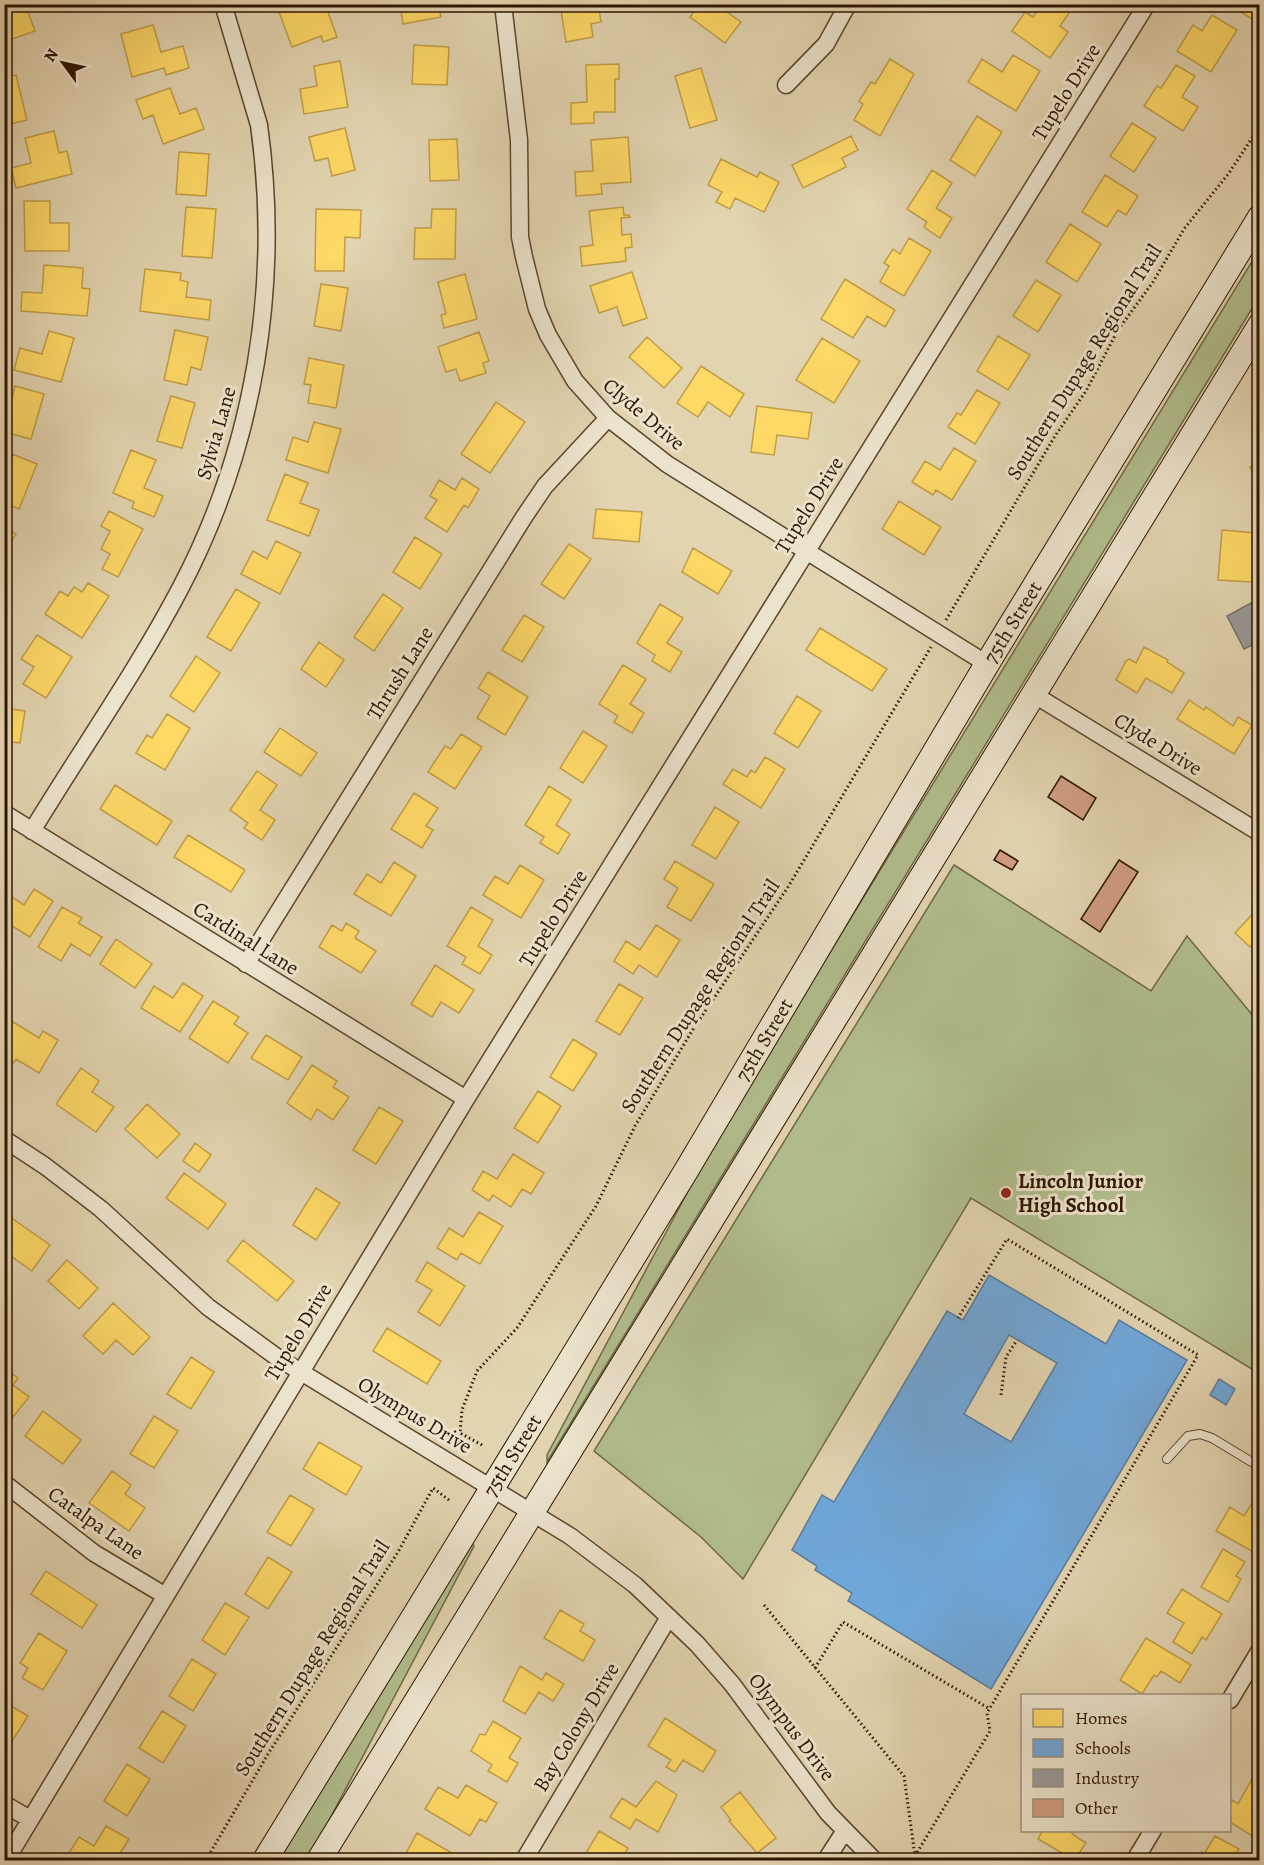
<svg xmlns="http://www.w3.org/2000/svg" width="1264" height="1865" font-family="Alegreya,serif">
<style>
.green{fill:#b1bd8d;stroke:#6f6946;stroke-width:1.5}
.homes{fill:#ffd966;stroke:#c09e47;stroke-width:1.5}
.schools{fill:#6fa8dc;stroke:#5b7c9a;stroke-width:1.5;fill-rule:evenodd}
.industry{fill:#999;stroke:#79716b;stroke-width:1.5}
.building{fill:#d19d82;stroke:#2d1500;stroke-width:1.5}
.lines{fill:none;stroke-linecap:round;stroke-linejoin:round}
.lane-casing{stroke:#5a452c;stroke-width:10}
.street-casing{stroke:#5a452c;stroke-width:19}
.secondary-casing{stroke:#2d1500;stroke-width:26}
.path{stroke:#2d1500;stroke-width:3;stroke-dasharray:1.5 3;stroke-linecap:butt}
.lane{stroke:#ece3cc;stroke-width:8}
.street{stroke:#ece3cc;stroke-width:16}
.secondary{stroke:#ece3cc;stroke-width:24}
.poi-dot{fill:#8f2418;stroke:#ece3cc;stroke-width:2}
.labels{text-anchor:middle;stroke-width:6;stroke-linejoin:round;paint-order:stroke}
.street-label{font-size:21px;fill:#2d1500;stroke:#ece3cc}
.poi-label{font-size:21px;font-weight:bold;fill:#2d1500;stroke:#ece3cc;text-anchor:start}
</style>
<rect width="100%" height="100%" fill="#e2d4b0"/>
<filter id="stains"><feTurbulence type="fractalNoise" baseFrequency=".00333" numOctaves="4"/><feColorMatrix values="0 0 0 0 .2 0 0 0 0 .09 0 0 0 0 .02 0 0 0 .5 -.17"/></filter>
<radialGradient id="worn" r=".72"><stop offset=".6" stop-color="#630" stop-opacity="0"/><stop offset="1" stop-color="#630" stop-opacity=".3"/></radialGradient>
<path class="green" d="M 1259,250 L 1259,297 L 547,1462 L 547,1455 L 693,1182 L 755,1075 Z
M 954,865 L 1151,991 L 1187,936 L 1259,1023 L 1259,1363 L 1255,1371 L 971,1198 L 743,1579 L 701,1537 L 594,1451 Z
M 471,1542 L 474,1546 L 326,1826 L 305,1860 L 278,1860 Z"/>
<path class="homes" d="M 20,4 L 25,4 L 35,31 L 4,42 L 4,10 Z
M 276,4 L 325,4 L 337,37 L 323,42 L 321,36 L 292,47 Z
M 400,4 L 438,4 L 441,17 L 403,24 Z
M 560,4 L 598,4 L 601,22 L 591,24 L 593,37 L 566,42 Z
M 699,4 L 733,4 L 727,12 L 741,22 L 725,43 L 690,17 Z
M 1042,4 L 1057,4 L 1069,13 L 1060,26 L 1068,32 L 1050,58 L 1012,31 L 1025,12 L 1033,17 Z
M 1228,4 L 1260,4 L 1260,7 L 1252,19 Z
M 1212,15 L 1237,30 L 1211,72 L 1177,51 L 1193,25 L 1202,31 Z
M 153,25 L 161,52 L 183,46 L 189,68 L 166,75 L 164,68 L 132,77 L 121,34 Z
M 414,45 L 449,47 L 447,85 L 412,84 Z
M 1013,55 L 1040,71 L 1016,111 L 968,82 L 982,59 L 1002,72 Z
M 890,59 L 914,74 L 880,136 L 854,120 L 863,104 L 859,101 L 871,82 L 875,84 Z
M 340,61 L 348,107 L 304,114 L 300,89 L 317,86 L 314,66 Z
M 619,64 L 619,79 L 615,79 L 615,112 L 594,112 L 594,123 L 571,124 L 571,103 L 587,102 L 586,65 Z
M 1176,65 L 1195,76 L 1182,97 L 1198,107 L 1183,131 L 1144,106 L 1157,86 L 1161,88 Z
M 701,68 L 717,120 L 690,128 L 675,76 Z
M 16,75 L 27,120 L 4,126 L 4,78 Z
M 170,88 L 180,114 L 196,108 L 204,129 L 163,144 L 153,115 L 143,119 L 136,100 Z
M 977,116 L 1002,132 L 975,176 L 950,160 Z
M 1132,123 L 1156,138 L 1134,172 L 1110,156 Z
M 345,128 L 355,170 L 332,176 L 328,158 L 315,161 L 309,137 Z
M 54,131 L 59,153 L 67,151 L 72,174 L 16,188 L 11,168 L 31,163 L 25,138 Z
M 851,136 L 858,150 L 842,158 L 846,167 L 803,188 L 792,165 Z
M 628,137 L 631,182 L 601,184 L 602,194 L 576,196 L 575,172 L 593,171 L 591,140 Z
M 457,139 L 459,180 L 430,181 L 429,140 Z
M 179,152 L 209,154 L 206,196 L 176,194 Z
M 721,159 L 757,177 L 760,172 L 779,182 L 764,212 L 735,198 L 730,209 L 716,202 L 722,192 L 708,185 Z
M 932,170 L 952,183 L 936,208 L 952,218 L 940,238 L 924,227 L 927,222 L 907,209 Z
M 1105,175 L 1138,196 L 1126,215 L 1118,210 L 1107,227 L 1082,212 Z
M 24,201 L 50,201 L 50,223 L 69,223 L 69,251 L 25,251 Z
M 186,207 L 216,209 L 212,258 L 182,256 Z
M 623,207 L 624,215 L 629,215 L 630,217 L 621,218 L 622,235 L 631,234 L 632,247 L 625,248 L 626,261 L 582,266 L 580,247 L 593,245 L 589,211 Z
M 316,209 L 361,210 L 360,238 L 345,237 L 344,271 L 315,271 Z
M 432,209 L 456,209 L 455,259 L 414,259 L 415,228 L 431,228 Z
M 1070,224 L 1101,244 L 1077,282 L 1046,262 Z
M 909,238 L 931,251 L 904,296 L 880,282 L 889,266 L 884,263 L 893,249 L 900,254 Z
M 44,265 L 83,268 L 82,288 L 90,289 L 87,316 L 21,311 L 22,292 L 42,293 Z
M 145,269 L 181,273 L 180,280 L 188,282 L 186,297 L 211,300 L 209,320 L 140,311 Z
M 632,272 L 647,318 L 623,326 L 617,307 L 599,313 L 590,286 Z
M 465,274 L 477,319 L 444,328 L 441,315 L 446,314 L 438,282 Z
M 845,279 L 895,310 L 885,327 L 867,316 L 853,338 L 821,319 Z
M 1036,280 L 1061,295 L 1038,332 L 1013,316 Z
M 321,284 L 348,288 L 341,331 L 314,326 Z
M 175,330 L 208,337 L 201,370 L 191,367 L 187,385 L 164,380 Z
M 49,331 L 74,338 L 61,382 L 14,370 L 20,348 L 42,354 Z
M 479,332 L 489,361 L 483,363 L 486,373 L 460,381 L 456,369 L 446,372 L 438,347 Z
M 998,336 L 1030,355 L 1008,390 L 977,371 Z
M 647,337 L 682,368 L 664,388 L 629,357 Z
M 822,338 L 860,361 L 834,403 L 796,380 Z
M 309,358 L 344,365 L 336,408 L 308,403 L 311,385 L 304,384 Z
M 701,366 L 744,394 L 730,417 L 708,402 L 698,417 L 677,403 Z
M 15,386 L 44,394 L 31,439 L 4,432 Z
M 977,390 L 1000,403 L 975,444 L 948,427 L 957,413 L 961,415 Z
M 171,396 L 195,403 L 182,448 L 157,441 Z
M 496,402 L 525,422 L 490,473 L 461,454 Z
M 757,406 L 812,413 L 808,439 L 777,435 L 774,455 L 751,452 Z
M 314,422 L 341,429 L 328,473 L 286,460 L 293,437 L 308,442 Z
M 954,448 L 976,461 L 952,500 L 936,490 L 933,495 L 912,482 L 925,461 L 940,470 Z
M 131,450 L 156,460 L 144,488 L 163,496 L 154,517 L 132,508 L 134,502 L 113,493 Z
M 12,454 L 37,464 L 19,509 L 4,503 L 4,472 Z
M 1260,462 L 1260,487 L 1250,467 Z
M 285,474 L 308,483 L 300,503 L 319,510 L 309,536 L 267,520 Z
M 462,478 L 479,489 L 468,508 L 464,505 L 447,532 L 425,518 L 437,500 L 430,496 L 439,480 L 455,490 Z
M 899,501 L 941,527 L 924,555 L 882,529 Z
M 596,509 L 642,512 L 639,542 L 593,538 Z
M 109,511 L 143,529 L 118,577 L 102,569 L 110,554 L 101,549 L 110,531 L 101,526 Z
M 4,526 L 16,534 L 4,553 Z
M 1222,530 L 1256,533 L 1252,582 L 1218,580 Z
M 415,537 L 442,554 L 420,589 L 393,572 Z
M 276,541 L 301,553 L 280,594 L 241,574 L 253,551 L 267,559 Z
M 569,544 L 591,559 L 564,599 L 541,584 Z
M 693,548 L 732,571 L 718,594 L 682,572 Z
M 88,583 L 109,596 L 82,638 L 45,614 L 60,591 L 68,596 L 74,587 L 82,592 Z
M 236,589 L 260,603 L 231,651 L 207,637 Z
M 383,594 L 403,608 L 374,651 L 354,637 Z
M 660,604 L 683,618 L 667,643 L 682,652 L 670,672 L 652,661 L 655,655 L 637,643 Z
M 524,615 L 544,627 L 522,662 L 502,650 Z
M 820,628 L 887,669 L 872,691 L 806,650 Z
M 37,635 L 72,657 L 46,698 L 23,684 L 34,667 L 21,659 Z
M 319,642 L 344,660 L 326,687 L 301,669 Z
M 1144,647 L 1168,660 L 1167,662 L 1184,673 L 1172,693 L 1146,678 L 1137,693 L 1116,680 L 1126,661 L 1129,659 L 1136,663 Z
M 196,656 L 220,673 L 194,712 L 170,696 Z
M 623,665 L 646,679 L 630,704 L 644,713 L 632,733 L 614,722 L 618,716 L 599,704 Z
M 488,672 L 528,697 L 505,735 L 477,718 L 490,696 L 478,688 Z
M 797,696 L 821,711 L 798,748 L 774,733 Z
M 1189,700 L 1204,710 L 1206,707 L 1233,726 L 1238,717 L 1252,725 L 1234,754 L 1177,719 Z
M 4,708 L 25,711 L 20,743 L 4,741 Z
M 167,714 L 190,728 L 165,770 L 136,753 L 147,735 L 152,738 Z
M 280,728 L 317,753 L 301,776 L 264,752 Z
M 583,731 L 607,746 L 583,783 L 560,768 Z
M 461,734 L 482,747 L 455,789 L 428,772 L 445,746 L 451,749 Z
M 765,757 L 785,769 L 761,808 L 723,784 L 733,769 L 747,777 L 751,770 L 755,773 Z
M 257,771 L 277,785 L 260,810 L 275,820 L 262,840 L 244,828 L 248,823 L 230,810 Z
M 115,785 L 172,821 L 157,845 L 100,809 Z
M 549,786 L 571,800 L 556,825 L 570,834 L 558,854 L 540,843 L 544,837 L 525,825 Z
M 414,793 L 438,808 L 426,826 L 433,830 L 422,848 L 391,829 Z
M 715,807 L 739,822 L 716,859 L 692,845 Z
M 188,835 L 245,870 L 231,892 L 174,857 Z
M 675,861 L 714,884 L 691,921 L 667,907 L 678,888 L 664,879 Z
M 394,862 L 416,876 L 391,916 L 354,894 L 367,874 L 381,883 Z
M 520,865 L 544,880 L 521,918 L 483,895 L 495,876 L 508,884 Z
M 34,889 L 53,901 L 30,937 L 4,921 L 4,892 L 24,905 Z
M 1260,906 L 1260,947 L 1254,942 L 1250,947 L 1235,933 Z
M 62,907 L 82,918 L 78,923 L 102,937 L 90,956 L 71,944 L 61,961 L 38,947 Z
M 471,907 L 493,920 L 478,946 L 492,955 L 480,974 L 462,964 L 466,957 L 447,946 Z
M 346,923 L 359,931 L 355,938 L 376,951 L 361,973 L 319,947 L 332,925 L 342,931 Z
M 656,925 L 680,940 L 657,977 L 639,965 L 633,974 L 614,961 L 626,941 L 640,950 Z
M 116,939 L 152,964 L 135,988 L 100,964 Z
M 435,965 L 474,990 L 459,1013 L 441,1002 L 432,1017 L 411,1004 Z
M 183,983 L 203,996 L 180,1032 L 141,1008 L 154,986 L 173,998 Z
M 619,984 L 643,998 L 620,1035 L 596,1021 Z
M 213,1001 L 239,1017 L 234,1024 L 248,1033 L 228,1063 L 189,1038 Z
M 13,1022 L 39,1038 L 43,1031 L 58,1040 L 39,1073 L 16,1059 L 7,1073 L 4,1071 L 4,1036 Z
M 266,1035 L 302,1057 L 288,1080 L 251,1058 Z
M 573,1039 L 597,1054 L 573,1091 L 550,1077 Z
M 312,1065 L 337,1081 L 333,1087 L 349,1097 L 333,1120 L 317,1109 L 311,1120 L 287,1103 Z
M 81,1068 L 99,1081 L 92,1092 L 114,1107 L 96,1132 L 56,1104 Z
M 538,1091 L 561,1106 L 538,1143 L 514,1128 Z
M 147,1104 L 180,1134 L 157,1158 L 125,1129 Z
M 379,1107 L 403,1121 L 376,1164 L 353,1150 Z
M 195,1143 L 211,1155 L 199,1172 L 183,1161 Z
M 513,1154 L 544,1173 L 531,1194 L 522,1189 L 511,1207 L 493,1195 L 489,1201 L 472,1190 L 483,1171 L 497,1179 Z
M 184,1173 L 226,1204 L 208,1229 L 166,1198 Z
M 316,1188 L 340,1203 L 316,1240 L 293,1225 Z
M 479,1212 L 503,1226 L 480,1264 L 461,1253 L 457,1260 L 437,1248 L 449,1228 L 463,1237 Z
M 10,1217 L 50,1245 L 32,1271 L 4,1251 L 4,1225 Z
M 243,1240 L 294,1281 L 277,1301 L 227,1261 Z
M 67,1260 L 98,1288 L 79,1309 L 48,1281 Z
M 427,1262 L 465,1286 L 440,1326 L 418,1312 L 432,1290 L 416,1281 Z
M 113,1303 L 150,1337 L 133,1355 L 116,1340 L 103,1354 L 83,1336 Z
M 387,1328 L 441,1361 L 427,1384 L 373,1351 Z
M 191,1357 L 214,1372 L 191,1409 L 167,1394 Z
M 7,1370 L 18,1378 L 13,1385 L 29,1397 L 12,1418 L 4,1412 L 4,1374 Z
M 43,1411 L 81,1440 L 63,1464 L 25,1436 Z
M 154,1416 L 178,1431 L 154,1468 L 130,1454 Z
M 319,1442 L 362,1467 L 346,1495 L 303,1469 Z
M 112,1471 L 131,1485 L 125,1494 L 145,1508 L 129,1531 L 89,1503 Z
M 290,1495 L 314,1509 L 291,1546 L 267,1532 Z
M 1256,1497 L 1260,1499 L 1260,1550 L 1257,1554 L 1216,1531 L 1230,1507 L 1244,1516 Z
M 1223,1549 L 1245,1562 L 1236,1576 L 1241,1579 L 1228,1602 L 1201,1587 Z
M 268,1557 L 292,1572 L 268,1609 L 245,1594 Z
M 46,1571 L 97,1605 L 82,1628 L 31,1594 Z
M 1182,1589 L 1222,1614 L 1206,1640 L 1202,1637 L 1192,1654 L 1173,1642 L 1184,1623 L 1167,1613 Z
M 225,1603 L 249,1617 L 225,1655 L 202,1640 Z
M 560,1610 L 584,1624 L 580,1631 L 595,1640 L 583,1661 L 544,1638 Z
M 39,1633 L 67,1651 L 43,1690 L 22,1678 L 28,1668 L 20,1663 Z
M 1146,1638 L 1191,1665 L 1180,1683 L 1161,1671 L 1157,1677 L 1154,1675 L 1142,1694 L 1120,1680 Z
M 192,1659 L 216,1674 L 193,1711 L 169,1696 Z
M 520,1666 L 542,1680 L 546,1673 L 564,1684 L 553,1701 L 539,1692 L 525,1714 L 503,1701 Z
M 4,1702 L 28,1716 L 4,1754 Z
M 162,1711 L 186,1726 L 163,1763 L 139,1748 Z
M 665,1718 L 716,1751 L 703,1772 L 683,1760 L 675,1772 L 666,1767 L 671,1760 L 648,1746 Z
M 493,1721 L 521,1738 L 509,1758 L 518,1763 L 507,1782 L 488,1771 L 492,1765 L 471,1751 L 480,1734 L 485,1735 Z
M 127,1764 L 150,1779 L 127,1816 L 104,1801 Z
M 1253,1777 L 1260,1781 L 1260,1834 L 1257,1839 L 1230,1822 L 1230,1805 L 1232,1800 L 1238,1804 Z
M 656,1781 L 677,1795 L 658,1832 L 636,1819 L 630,1829 L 610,1817 L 622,1798 L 636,1807 Z
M 466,1785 L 497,1803 L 486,1822 L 480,1819 L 470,1836 L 425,1809 L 438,1787 L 458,1798 Z
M 740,1792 L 776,1838 L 757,1853 L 729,1821 L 731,1820 L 721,1807 Z
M 106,1826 L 129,1839 L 116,1860 L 74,1860 L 67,1856 L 79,1837 L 94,1846 Z
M 1043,1830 L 1073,1830 L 1072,1834 L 1086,1843 L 1074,1860 L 1038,1839 Z
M 599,1831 L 628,1848 L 621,1860 L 582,1860 Z
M 417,1833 L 464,1860 L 410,1860 L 404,1857 Z
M 1215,1836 L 1239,1849 L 1232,1860 L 1197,1860 L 1202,1852 L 1204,1854 Z
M 1032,1853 L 1045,1860 L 1028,1860 Z"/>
<path class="schools" d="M 989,1275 L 1106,1344 L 1119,1320 L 1187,1360 L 991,1689 L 848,1601 L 852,1593 L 815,1570 L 817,1566 L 792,1550 L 822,1495 L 834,1502 L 947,1311 L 963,1320 ZM 1009,1335 L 1057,1363 L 1011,1442 L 964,1414 Z
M 1219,1379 L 1235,1389 L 1226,1405 L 1210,1395 Z"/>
<path class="industry" d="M 1251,603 L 1260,620 L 1260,641 L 1244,649 L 1227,616 Z"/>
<path class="building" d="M 1061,776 L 1096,798 L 1083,820 L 1048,797 Z
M 1000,850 L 1018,861 L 1012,870 L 994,860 Z
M 1119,860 L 1138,872 L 1100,932 L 1081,919 Z"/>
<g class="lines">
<g class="lane-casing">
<path id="lane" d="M 1167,1459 L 1188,1436 L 1200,1434 L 1212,1438 L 1260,1467"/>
</g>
<g class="street-casing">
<path id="street" d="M 503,4 L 519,140 L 520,237 L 524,257 L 537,309 L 548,335 L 575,381 L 608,418 L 667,464 L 987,664
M 786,85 L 826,44 L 848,4
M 1033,694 L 1260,833
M 4,813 L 466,1099
M 32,831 C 81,750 137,671 181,587 C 255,446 281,283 259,125 L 223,4
M 246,964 L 524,517 L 545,486 L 608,418
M 4,1139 L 45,1166 L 101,1209 L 208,1307 L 278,1358 L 570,1536 L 635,1585 L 697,1644 L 732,1684 L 828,1813 L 874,1860
M 4,1483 L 94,1553 L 164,1595
M 1230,1700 L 1260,1650
M 4,1804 L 30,1819
M 6,1860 L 466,1099 L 1147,4
M 524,1860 L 669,1617
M 826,1860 L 844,1832
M 1135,1860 L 1153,1830"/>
</g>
<g class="secondary-casing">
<g id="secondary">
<path id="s1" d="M 265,1860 L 686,1171 L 987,664 L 1260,217"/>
<path d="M 319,1860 L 1260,325"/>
</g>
</g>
<path class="path" d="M 946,620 L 1055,436 L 1086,391 L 1118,330 L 1153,282 L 1184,229 L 1229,173 L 1260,126
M 1001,1395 L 1006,1357 L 1017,1340
M 482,1445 L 460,1433 L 462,1410 L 477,1371 L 517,1328 L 596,1206 L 635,1126 L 692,1031 L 788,887 L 931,647
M 764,1605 L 904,1776 L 915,1856 L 990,1731 L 987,1713 L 1198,1355 L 1007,1239 L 958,1318
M 815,1668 L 843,1622 L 990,1709
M 206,1860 L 268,1754 L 398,1552 L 433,1488 L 449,1500"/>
<use href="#lane" class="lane"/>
<use href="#street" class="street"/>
<use href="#secondary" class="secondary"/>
</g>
<circle class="poi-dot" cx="1006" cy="1193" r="6"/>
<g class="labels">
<g class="street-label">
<text transform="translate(1066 92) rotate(-58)" y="7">Tupelo Drive</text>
<text transform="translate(1084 362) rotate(-58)" y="7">Southern Dupage Regional Trail</text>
<text transform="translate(644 414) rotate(40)" y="7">Clyde Drive</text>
<text transform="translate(216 433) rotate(-74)" y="7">Sylvia Lane</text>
<text transform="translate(809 505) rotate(-58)" y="7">Tupelo Drive</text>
<text dy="7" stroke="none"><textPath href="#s1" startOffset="1446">75th Street</textPath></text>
<text transform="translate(400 673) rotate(-58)" y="7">Thrush Lane</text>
<text transform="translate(1158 744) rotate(32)" y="7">Clyde Drive</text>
<text transform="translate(553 918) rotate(-58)" y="7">Tupelo Drive</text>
<text transform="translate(246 938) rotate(32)" y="7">Cardinal Lane</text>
<text transform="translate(700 996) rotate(-57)" y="7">Southern Dupage Regional Trail</text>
<text dy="7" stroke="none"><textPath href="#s1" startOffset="960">75th Street</textPath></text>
<text transform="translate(298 1332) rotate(-59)" y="7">Tupelo Drive</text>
<text transform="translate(415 1415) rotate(31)" y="7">Olympus Drive</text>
<text dy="7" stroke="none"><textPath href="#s1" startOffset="474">75th Street</textPath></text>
<text transform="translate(96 1523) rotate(35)" y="7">Catalpa Lane</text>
<text transform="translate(312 1658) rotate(-58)" y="7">Southern Dupage Regional Trail</text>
<text transform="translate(576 1727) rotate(-59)" y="7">Bay Colony Drive</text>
<text transform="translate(792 1727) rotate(53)" y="7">Olympus Drive</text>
</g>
<g class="poi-label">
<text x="1018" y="1188">Lincoln Junior<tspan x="1018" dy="24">High School</tspan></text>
</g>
</g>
<rect width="1264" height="1865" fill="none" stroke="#e2d4b0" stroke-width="24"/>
<rect x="6" y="6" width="1252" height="1853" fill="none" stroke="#2d1500" stroke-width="3"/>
<rect x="12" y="12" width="1240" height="1841" fill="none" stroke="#2d1500" stroke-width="1.5"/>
<rect x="1021" y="1694" width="210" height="138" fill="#ece3cc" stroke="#a0917a" stroke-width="1.5"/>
<rect x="1033" y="1709" width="30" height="18" fill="#ffd966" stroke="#a0917a" stroke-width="1.5"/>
<text x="1075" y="1724" font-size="18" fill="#2d1500">Homes</text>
<rect x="1033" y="1739" width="30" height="18" fill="#6fa8dc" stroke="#a0917a" stroke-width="1.5"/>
<text x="1075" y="1754" font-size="18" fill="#2d1500">Schools</text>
<rect x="1033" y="1769" width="30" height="18" fill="#999999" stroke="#a0917a" stroke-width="1.5"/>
<text x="1075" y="1784" font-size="18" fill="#2d1500">Industry</text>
<rect x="1033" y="1799" width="30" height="18" fill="#d19d82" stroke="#a0917a" stroke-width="1.5"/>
<text x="1075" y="1814" font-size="18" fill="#2d1500">Other</text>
<g transform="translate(63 63) rotate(303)" stroke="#ece3cc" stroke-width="4.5" paint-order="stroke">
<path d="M0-4.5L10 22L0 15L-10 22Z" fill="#2d1500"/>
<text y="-9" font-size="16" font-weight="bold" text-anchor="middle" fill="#2d1500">N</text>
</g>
<rect width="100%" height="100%" filter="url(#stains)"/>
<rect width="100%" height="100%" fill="url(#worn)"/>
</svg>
